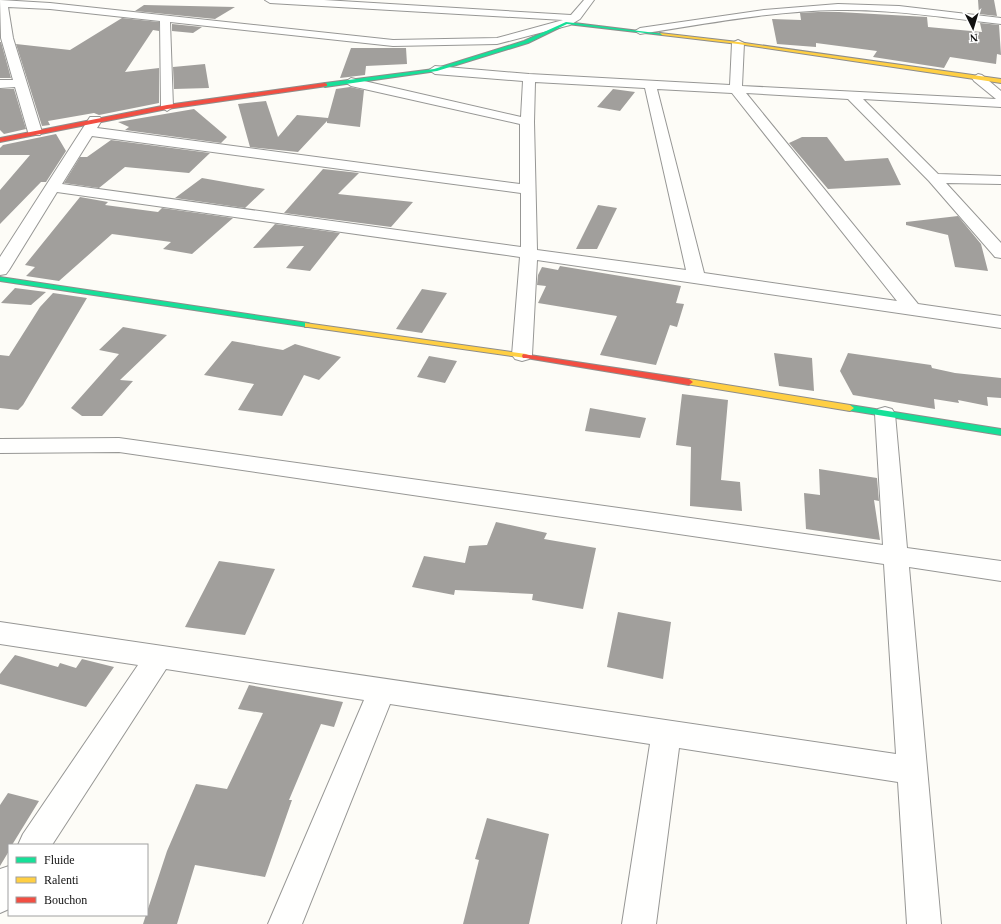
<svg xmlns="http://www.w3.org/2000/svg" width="1001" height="924" font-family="Georgia,serif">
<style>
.building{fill:#a19f9c}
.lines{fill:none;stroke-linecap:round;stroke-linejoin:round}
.street-casing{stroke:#979795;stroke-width:2}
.fast-casing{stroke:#8e8d8b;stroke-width:2}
.slow-casing{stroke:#8e8d8b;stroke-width:2}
.jam-casing{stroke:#8e8d8b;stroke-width:2}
.street{fill:#fffffe;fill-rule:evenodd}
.fast{fill:#16e098;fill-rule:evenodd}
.slow{fill:#ffcf43;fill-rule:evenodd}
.jam{fill:#f24e42;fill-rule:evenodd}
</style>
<rect width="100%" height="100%" fill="#fdfcf7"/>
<path class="building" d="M 978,0 L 994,0 L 997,16 L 979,14 Z
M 144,5 L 235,7 L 215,19 L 135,11 Z
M 818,12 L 839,12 L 927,17 L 928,27 L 982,32 L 980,23 L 999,25 L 1001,55 L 997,54 L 996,64 L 950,57 L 944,68 L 873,57 L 877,51 L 816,43 L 816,47 L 777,44 L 772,19 L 801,20 L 800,13 Z
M 122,18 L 159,22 L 159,31 L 153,30 L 125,72 L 159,68 L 159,103 L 99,115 L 94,113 L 48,121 L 50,125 L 42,126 L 16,44 L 70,50 Z
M 172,24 L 202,27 L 193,33 L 172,31 Z
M 0,42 L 1,42 L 11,78 L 0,78 Z
M 351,48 L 406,48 L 407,64 L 366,66 L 365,75 L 340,78 Z
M 205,64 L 209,88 L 174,89 L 173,67 Z
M 350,87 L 364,90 L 360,127 L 327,123 L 327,121 L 298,152 L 250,147 L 238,104 L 266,101 L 278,137 L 297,115 L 328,118 L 336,89 Z
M 0,89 L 14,89 L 26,129 L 4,134 L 0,130 Z
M 613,89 L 635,92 L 620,111 L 597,107 Z
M 194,109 L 227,137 L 221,143 L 125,130 L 129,127 L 118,122 Z
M 56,134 L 66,151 L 46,182 L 41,182 L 0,224 L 0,190 L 30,155 L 0,155 L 0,148 L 3,145 Z
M 802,137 L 827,137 L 845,161 L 888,158 L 901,185 L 828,189 L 789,143 Z
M 111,140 L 210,153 L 189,173 L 125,167 L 99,188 L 64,183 L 80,157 L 87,157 Z
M 323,169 L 359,173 L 338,194 L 413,202 L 391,227 L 284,213 Z
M 202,178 L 265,189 L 245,208 L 175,198 Z
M 80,197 L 108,202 L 105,205 L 158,212 L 162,208 L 233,218 L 192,254 L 163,249 L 171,242 L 112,234 L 59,281 L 26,276 L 35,267 L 25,265 Z
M 598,205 L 617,208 L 597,249 L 576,249 Z
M 958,216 L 981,244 L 988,271 L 955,267 L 948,235 L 906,225 L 906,222 Z
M 275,224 L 340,233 L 310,271 L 286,268 L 304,246 L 253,248 Z
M 560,266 L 681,286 L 676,303 L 684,304 L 677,327 L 670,325 L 656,365 L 600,355 L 617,316 L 538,303 L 546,286 L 537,285 L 538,275 L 542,267 L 558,270 Z
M 15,288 L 46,292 L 31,305 L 1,303 Z
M 422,289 L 447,293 L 422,333 L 396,329 Z
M 53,293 L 87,298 L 23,405 L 18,410 L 0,408 L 0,355 L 9,356 L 40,307 Z
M 123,327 L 167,335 L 120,380 L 133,381 L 102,416 L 82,416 L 71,408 L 119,354 L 99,350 Z
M 232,341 L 283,350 L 295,344 L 341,357 L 319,380 L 304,375 L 282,416 L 238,410 L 254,384 L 204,375 Z
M 774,353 L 812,358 L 814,391 L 779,386 Z
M 848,353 L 931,365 L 932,368 L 955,373 L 1001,378 L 1001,398 L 987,397 L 988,406 L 958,400 L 959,403 L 934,399 L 935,409 L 853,395 L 840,371 Z
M 429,356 L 457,361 L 445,383 L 417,377 Z
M 682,394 L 728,400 L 721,480 L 740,482 L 742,511 L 690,506 L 691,447 L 676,445 Z
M 590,408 L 646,418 L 640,438 L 585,431 Z
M 819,469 L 877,478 L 879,501 L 874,500 L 880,540 L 806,529 L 804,493 L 820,495 Z
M 496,522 L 547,533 L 544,539 L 596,548 L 583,609 L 532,600 L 533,594 L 455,590 L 454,595 L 412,587 L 424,556 L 465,563 L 469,546 L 487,545 Z
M 219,561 L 275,569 L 245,635 L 185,627 Z
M 618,612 L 671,622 L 663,679 L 607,667 Z
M 15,655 L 58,667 L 60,663 L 76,668 L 82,659 L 114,667 L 86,707 L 0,684 L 0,674 Z
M 249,685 L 343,702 L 334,727 L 321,724 L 289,800 L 292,800 L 265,877 L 195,865 L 177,924 L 143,924 L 167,851 L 196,784 L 227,789 L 263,713 L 238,709 Z
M 8,793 L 39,801 L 12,845 L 9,845 L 9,851 L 0,866 L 0,805 Z
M 487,818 L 549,834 L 529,924 L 463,924 L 479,860 L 475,859 Z"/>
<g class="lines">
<g class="street-casing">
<path id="street" d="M 0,0 L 50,3 L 393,40 L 497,38 L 563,20 L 270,3 L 265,0 L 324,0 L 571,15 L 584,0 L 594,0 L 580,19 L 570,25 L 497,44 L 393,46 L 170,22 L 173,107 L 167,111 L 161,107 L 160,21 L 50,9 L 8,7 L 13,38 L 42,132 L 40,135 L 30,135 L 28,132 L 15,87 L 0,88 L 0,80 L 13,80 L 1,38 Z
M 838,4 L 899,6 L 1001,18 L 1001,24 C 947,18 893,9 838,10 C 772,11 706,24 640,34 L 635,31 L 640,28 L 764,10 Z
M 738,40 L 744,43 L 742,86 L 996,99 L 974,81 L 972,78 L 978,74 L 982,75 L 1001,91 L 1001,107 L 863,99 L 938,174 L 1001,176 L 1001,184 L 946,183 L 1001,243 L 1001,258 L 995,257 L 929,181 L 848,99 L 746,93 L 918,304 L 1001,316 L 1001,328 L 537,260 L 532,355 L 529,359 L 522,361 L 515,359 L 512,355 L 520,257 L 57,192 L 9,270 L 6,274 L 0,275 L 0,257 L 90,117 L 100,117 L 102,120 L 97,128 L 520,184 L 520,124 L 351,86 L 345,82 L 351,78 L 521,117 L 523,81 L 435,74 L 429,70 L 435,66 L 529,74 L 730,85 L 732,43 ZM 535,82 L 645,88 L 686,270 L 537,250 L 534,122 ZM 657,89 L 732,93 L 897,301 L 704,273 ZM 92,136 L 521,193 L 521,247 L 62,184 Z
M 885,407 L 892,409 L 895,414 L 907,548 L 1001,561 L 1001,581 L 909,567 L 941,924 L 907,924 L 898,782 L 679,748 L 656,924 L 622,924 L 650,744 L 390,704 L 302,924 L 268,924 L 364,700 L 166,669 L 52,845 L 18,845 L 23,834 L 138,665 L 0,644 L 0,622 L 896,754 L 884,564 L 119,452 L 0,453 L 0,439 L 119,438 L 883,545 L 875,414 L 878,409 Z
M 9,866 L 9,909 L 0,913 L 0,869 Z"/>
</g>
<g class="fast-casing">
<path id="fast" d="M 566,22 L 664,34 L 662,35 L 567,24 L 528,43 L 437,71 L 325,87 L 322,85 L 325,83 L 434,69 L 524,41 Z
M 0,277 L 308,323 L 312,325 L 308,327 L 0,281 Z
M 850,405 L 1001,429 L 1001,435 L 847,410 L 846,408 L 847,406 Z"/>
</g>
<g class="slow-casing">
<path id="slow" d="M 660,33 L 738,42 L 1001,79 L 1001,83 L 738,44 L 662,35 Z
M 305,323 L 526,354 L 530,356 L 526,358 L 308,327 L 305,327 Z
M 689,379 L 850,405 L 854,408 L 850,411 L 686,384 L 685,382 Z"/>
</g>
<g class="jam-casing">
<path id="jam" d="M 325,83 L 327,84 L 327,86 L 167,109 L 0,142 L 0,138 L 167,105 Z
M 523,354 L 689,379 L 693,382 L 689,385 L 526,358 L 523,358 L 522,356 Z"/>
</g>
<use href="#street" class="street"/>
<use href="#fast" class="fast"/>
<use href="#slow" class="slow"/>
<use href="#jam" class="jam"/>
</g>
<rect x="8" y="844" width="140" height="72" fill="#ffffff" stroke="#a0a0a0"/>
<rect x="16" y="857" width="20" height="6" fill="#16e098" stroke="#a0a0a0"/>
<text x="44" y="864" font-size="12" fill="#111111">Fluide</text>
<rect x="16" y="877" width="20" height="6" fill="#ffcf43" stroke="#a0a0a0"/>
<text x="44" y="884" font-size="12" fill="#111111">Ralenti</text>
<rect x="16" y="897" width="20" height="6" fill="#f24e42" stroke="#a0a0a0"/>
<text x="44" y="904" font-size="12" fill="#111111">Bouchon</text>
<g transform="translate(973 28) rotate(175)" stroke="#ffffff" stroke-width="3" paint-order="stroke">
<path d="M0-3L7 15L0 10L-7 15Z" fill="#111111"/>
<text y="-6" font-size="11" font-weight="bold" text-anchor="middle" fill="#111111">N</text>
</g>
</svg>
